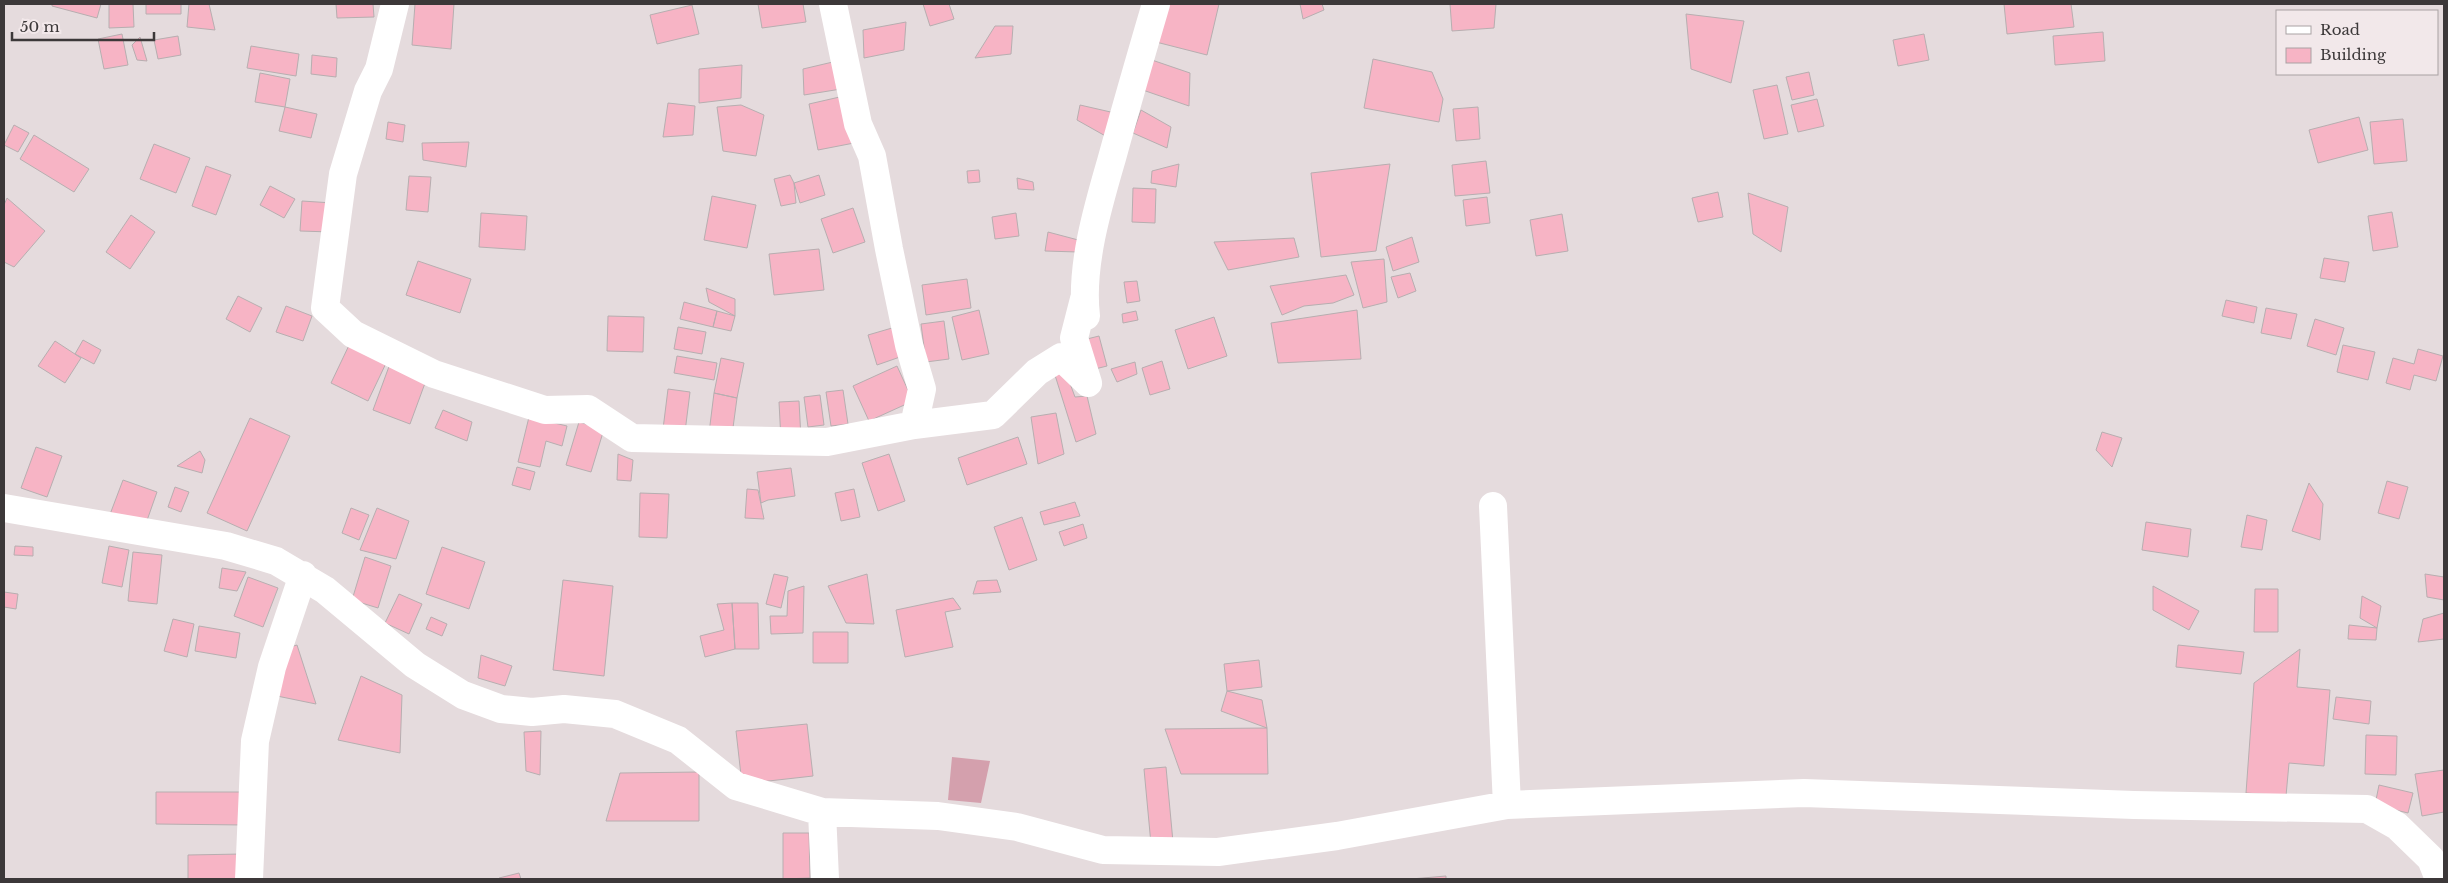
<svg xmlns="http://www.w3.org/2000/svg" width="2448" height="883" font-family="'Libre Baskerville',serif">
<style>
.green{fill:#d4a0ad}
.building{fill:#f7b4c5;stroke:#b7aeb0}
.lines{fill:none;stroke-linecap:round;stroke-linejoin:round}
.minor{stroke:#fff;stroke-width:28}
</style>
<rect width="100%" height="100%" fill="#e5dbdd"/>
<path class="green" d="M 952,757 L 990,761 L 981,803 L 948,800 Z"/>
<path class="building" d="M 52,4 L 101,4 L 97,18 L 52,6 Z
M 109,4 L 133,4 L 134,27 L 109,28 Z
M 146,4 L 181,4 L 181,14 L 146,14 Z
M 189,4 L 209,4 L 215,30 L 187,27 Z
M 336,4 L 373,4 L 374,17 L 337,18 Z
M 415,4 L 454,4 L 451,49 L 412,45 Z
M 758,4 L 803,4 L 806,22 L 762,28 Z
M 923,4 L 949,4 L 954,19 L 930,26 Z
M 1165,4 L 1219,4 L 1207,55 L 1156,42 Z
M 1300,4 L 1322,4 L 1324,10 L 1303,19 Z
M 1450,4 L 1496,4 L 1494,28 L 1452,31 Z
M 2004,4 L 2071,4 L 2074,27 L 2007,34 Z
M 692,5 L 699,34 L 657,44 L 650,15 Z
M 1686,14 L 1744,21 L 1731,83 L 1691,69 Z
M 906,22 L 904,50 L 864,58 L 863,30 Z
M 995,26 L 1013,26 L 1011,54 L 975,58 Z
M 2103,32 L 2105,61 L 2055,65 L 2053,36 Z
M 122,34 L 128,65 L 104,69 L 98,39 Z
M 1924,34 L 1929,60 L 1898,66 L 1893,40 Z
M 178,36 L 181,55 L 158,59 L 154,40 Z
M 140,37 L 147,61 L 137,60 L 132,45 Z
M 251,46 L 299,54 L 296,76 L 247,68 Z
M 312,55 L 337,58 L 336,77 L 311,74 Z
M 1146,58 L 1190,73 L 1189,106 L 1137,88 Z
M 1373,59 L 1432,72 L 1443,99 L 1439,122 L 1364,108 Z
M 837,61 L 841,89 L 804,95 L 803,69 Z
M 742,65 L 741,98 L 699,103 L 699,69 Z
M 1809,72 L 1814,95 L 1792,100 L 1786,77 Z
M 260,73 L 290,79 L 285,107 L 255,102 Z
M 1777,85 L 1788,134 L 1764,139 L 1753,90 Z
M 844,96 L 854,143 L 818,150 L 809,104 Z
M 1817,99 L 1824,126 L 1798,132 L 1791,105 Z
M 668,103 L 695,106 L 693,135 L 663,137 Z
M 741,105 L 764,115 L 756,156 L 723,151 L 717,107 Z
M 1080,105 L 1115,113 L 1109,138 L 1077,120 Z
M 285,107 L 317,114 L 311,138 L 279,131 Z
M 1478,107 L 1480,139 L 1456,141 L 1453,109 Z
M 1141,110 L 1171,127 L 1167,148 L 1133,133 Z
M 2359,117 L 2368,150 L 2318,163 L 2309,130 Z
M 2403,119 L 2407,161 L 2374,164 L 2370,122 Z
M 388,122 L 405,125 L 403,142 L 386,139 Z
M 14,125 L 29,133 L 18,152 L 4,145 Z
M 34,135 L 89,169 L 74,192 L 20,159 Z
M 469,142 L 466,167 L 423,160 L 422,143 Z
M 154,144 L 190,158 L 176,193 L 140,179 Z
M 1486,161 L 1490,193 L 1455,196 L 1452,165 Z
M 1179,164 L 1176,187 L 1151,183 L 1152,171 Z
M 1390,164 L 1376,251 L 1321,257 L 1311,173 Z
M 206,166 L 231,175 L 216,215 L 192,206 Z
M 979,170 L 980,182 L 968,183 L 967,171 Z
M 790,175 L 794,183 L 796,203 L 781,206 L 774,179 Z
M 819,175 L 825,195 L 800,203 L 794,183 Z
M 409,176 L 431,177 L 428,212 L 406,210 Z
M 1017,178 L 1033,182 L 1034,190 L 1018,189 Z
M 270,186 L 295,199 L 284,218 L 260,205 Z
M 1133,188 L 1156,189 L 1155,223 L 1132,222 Z
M 1718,192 L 1723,217 L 1698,222 L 1692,198 Z
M 1748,193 L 1788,207 L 1781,252 L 1753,234 Z
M 712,196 L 756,205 L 747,248 L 704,240 Z
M 1487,197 L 1490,223 L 1466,226 L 1463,200 Z
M 7,198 L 45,231 L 14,267 L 4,262 L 4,205 Z
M 302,201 L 333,203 L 331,232 L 300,231 Z
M 853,208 L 865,242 L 833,253 L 821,219 Z
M 2392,212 L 2398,247 L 2373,251 L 2368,216 Z
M 481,213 L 527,216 L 525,250 L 479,247 Z
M 1016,213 L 1019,236 L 995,239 L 992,217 Z
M 1562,214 L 1568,251 L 1536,256 L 1530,220 Z
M 131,215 L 155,232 L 130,269 L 106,252 Z
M 1048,232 L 1082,241 L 1078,252 L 1045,251 Z
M 1412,237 L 1419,262 L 1393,271 L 1386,247 Z
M 1294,238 L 1299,257 L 1228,270 L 1214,242 Z
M 819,249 L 824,290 L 774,295 L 769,254 Z
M 2324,258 L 2349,262 L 2345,282 L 2320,278 Z
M 1384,259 L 1387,302 L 1363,308 L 1351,262 Z
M 418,261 L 471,279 L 460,313 L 406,295 Z
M 1410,273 L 1416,291 L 1398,298 L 1391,277 Z
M 1346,275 L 1354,295 L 1333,303 L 1304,306 L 1282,315 L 1270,286 Z
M 967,279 L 971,308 L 926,315 L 922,285 Z
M 1137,281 L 1140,301 L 1127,303 L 1124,282 Z
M 706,288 L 735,299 L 735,316 L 709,302 Z
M 238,296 L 262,308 L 250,332 L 226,319 Z
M 2226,300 L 2257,307 L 2254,323 L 2222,316 Z
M 684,302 L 717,311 L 713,327 L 680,319 Z
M 286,306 L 312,316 L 303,341 L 276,332 Z
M 2266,308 L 2297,314 L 2291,339 L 2261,333 Z
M 979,310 L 989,354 L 962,360 L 952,317 Z
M 1357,310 L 1361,359 L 1278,363 L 1271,323 Z
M 717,311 L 735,316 L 731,331 L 713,327 Z
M 1136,311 L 1138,320 L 1123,323 L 1122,314 Z
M 608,316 L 644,317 L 643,352 L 607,351 Z
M 1214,317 L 1227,356 L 1188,369 L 1175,330 Z
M 2315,319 L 2344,328 L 2336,355 L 2307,346 Z
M 944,321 L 949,359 L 926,362 L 921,324 Z
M 678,327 L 706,332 L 702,354 L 674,349 Z
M 892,328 L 900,357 L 877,365 L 868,335 Z
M 1099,336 L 1107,366 L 1091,370 L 1083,340 Z
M 352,339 L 389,357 L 368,401 L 331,383 Z
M 83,340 L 101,350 L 94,364 L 75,354 Z
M 55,341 L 81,358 L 65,383 L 38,366 Z
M 2343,345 L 2375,352 L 2368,380 L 2337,372 Z
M 2418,349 L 2443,356 L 2436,381 L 2414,375 L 2410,390 L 2386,383 L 2393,358 L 2414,364 Z
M 677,356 L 717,363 L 714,380 L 674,373 Z
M 721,358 L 744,363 L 737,398 L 714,393 Z
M 391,361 L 428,375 L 410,424 L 373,410 Z
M 1162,361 L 1170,389 L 1150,395 L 1142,368 Z
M 1135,362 L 1137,374 L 1117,382 L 1111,369 Z
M 897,366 L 913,401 L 869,421 L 853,386 Z
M 1065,370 L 1075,397 L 1087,396 L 1096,434 L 1076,442 L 1054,372 Z
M 668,389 L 690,392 L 685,432 L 663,429 Z
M 843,390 L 848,424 L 831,426 L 826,392 Z
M 714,393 L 737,398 L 732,435 L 709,433 Z
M 820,395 L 824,425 L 808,427 L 804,397 Z
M 799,401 L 801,439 L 781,440 L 779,402 Z
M 443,410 L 472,422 L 467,441 L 435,428 Z
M 1056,413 L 1064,454 L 1038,464 L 1031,417 Z
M 529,417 L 567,426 L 562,446 L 546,441 L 540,467 L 518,462 Z
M 250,418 L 290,436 L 247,531 L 207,513 Z
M 579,422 L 604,429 L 591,472 L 566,465 Z
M 2102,432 L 2122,438 L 2112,467 L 2096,450 Z
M 1018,437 L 1027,464 L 967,485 L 958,458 Z
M 36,447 L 62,456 L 47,497 L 21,488 Z
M 200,451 L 205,460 L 202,473 L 177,466 Z
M 618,454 L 633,460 L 631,481 L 617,480 Z
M 889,454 L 905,501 L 878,511 L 862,463 Z
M 517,467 L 535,472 L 530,490 L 512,485 Z
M 791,468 L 795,496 L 768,500 L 761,503 L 757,472 Z
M 123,480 L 157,492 L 144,529 L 109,517 Z
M 2387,481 L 2408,487 L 2399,519 L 2378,513 Z
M 2309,483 L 2323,504 L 2320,540 L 2292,531 Z
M 175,487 L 189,492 L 181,512 L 168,507 Z
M 747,489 L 758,490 L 764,519 L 745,518 Z
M 854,489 L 860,517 L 841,521 L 835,493 Z
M 640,493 L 669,494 L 667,538 L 639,537 Z
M 1075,502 L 1080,516 L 1044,525 L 1040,512 Z
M 351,508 L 369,515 L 359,540 L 342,533 Z
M 377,508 L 409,521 L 396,559 L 360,550 Z
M 2247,515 L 2267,520 L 2262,550 L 2241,547 Z
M 1022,517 L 1037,560 L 1009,570 L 994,527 Z
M 2146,522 L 2191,529 L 2188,557 L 2142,550 Z
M 1083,524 L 1087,538 L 1064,546 L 1059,532 Z
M 15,546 L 33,547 L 33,556 L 14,555 Z
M 109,546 L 129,550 L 122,587 L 102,583 Z
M 442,547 L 485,562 L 469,609 L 426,594 Z
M 133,552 L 162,555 L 157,604 L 128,601 Z
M 365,557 L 391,566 L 378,608 L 352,600 Z
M 222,568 L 246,572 L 237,591 L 219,588 Z
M 774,574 L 788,577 L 781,608 L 766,604 Z
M 867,574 L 874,624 L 846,623 L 828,586 Z
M 2425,574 L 2444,577 L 2444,600 L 2427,597 Z
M 248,577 L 278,588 L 263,627 L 234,616 Z
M 563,580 L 613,586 L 604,676 L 553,670 Z
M 997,580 L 1001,592 L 973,594 L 977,581 Z
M 804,586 L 803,633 L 771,634 L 770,616 L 787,616 L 788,591 Z
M 2153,586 L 2199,611 L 2189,630 L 2153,610 Z
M 2255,589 L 2278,589 L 2278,632 L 2254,632 Z
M 4,592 L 18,594 L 16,609 L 4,607 Z
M 399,594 L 422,604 L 409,634 L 385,623 Z
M 2362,596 L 2381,606 L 2377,628 L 2360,618 Z
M 953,598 L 961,609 L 945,612 L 953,647 L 905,657 L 896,610 Z
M 732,603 L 735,649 L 705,657 L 700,636 L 724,630 L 717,604 Z
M 732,603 L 758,603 L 759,649 L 735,649 Z
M 2444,613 L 2444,639 L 2418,642 L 2423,619 Z
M 431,617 L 447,624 L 442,636 L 426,629 Z
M 173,619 L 194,624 L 187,657 L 164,651 Z
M 2349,625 L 2377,628 L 2376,640 L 2348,639 Z
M 199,626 L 240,633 L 236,658 L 195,651 Z
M 813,632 L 848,632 L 848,663 L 813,663 Z
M 297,645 L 316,704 L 277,696 L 287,648 Z
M 2178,645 L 2244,652 L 2241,674 L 2176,667 Z
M 2300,649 L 2297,687 L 2330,690 L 2324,766 L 2289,763 L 2286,796 L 2246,793 L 2254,683 Z
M 481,655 L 512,666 L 505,686 L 478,678 Z
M 1259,660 L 1262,687 L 1227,691 L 1224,664 Z
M 361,676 L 402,695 L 400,753 L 338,740 Z
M 1227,691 L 1262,700 L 1267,728 L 1221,711 Z
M 2336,697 L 2371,701 L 2369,724 L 2333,719 Z
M 807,724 L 813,776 L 742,784 L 736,731 Z
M 1267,728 L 1268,774 L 1181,774 L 1165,729 Z
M 541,731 L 540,775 L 526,771 L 524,732 Z
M 2366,735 L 2397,736 L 2396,775 L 2365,774 Z
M 1166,767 L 1173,842 L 1151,844 L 1144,769 Z
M 2444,770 L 2444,812 L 2422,816 L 2415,774 Z
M 699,772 L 699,821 L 606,821 L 620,773 Z
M 2379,785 L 2413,793 L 2408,813 L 2375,805 Z
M 156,792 L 244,792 L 244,825 L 156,824 Z
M 783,833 L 809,833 L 810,878 L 783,879 Z
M 242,854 L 243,879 L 188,879 L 188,855 Z
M 519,873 L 521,879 L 500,879 L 499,878 Z
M 1446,876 L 1446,879 L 1411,879 Z"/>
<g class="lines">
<path class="minor" d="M 395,4 L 379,69 L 368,91 L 343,174 L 325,308 L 353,334 L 434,374 L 545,410 L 588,409 L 632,438 L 827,442 L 914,425 L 993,415 L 1037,372 L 1061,357 L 1088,383 L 1074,338 L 1084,299
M 833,4 L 858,124 L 872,156 L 889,249 L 909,345 L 922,389 L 914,425
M 1086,316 C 1080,266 1098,206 1112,158 C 1126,107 1141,55 1156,4
M 1493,506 L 1507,805
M 4,508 L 226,546 L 276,561 L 325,590 L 415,665 L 463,695 L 501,709 L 532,712 L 564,709 L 615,714 L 678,740 L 736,786 L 822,812 L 938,816 L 1017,827 L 1103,850 L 1218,852 L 1337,836 L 1507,805 L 1804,793 L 2134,805 L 2367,809 L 2397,826 L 2431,859 L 2439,879
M 822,812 L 825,879
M 249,879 L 255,741 L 272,667 L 303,575"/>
</g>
<rect width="2448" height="883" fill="none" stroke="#3c3839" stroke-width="10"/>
<rect x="2276" y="10" width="162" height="65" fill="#f2e8ea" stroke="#a9a2a3"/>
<rect x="2286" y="26" width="25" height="8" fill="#ffffff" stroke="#a9a2a3"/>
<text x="2320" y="35" font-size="15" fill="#3c3839">Road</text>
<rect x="2286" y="48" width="25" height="15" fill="#f7b4c5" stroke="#a9a2a3"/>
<text x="2320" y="60" font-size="15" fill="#3c3839">Building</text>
<path d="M12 32v8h142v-8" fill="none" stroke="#3c3839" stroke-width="2.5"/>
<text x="20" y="32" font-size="15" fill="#3c3839" stroke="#f2e8ea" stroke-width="4" paint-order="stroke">50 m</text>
</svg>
